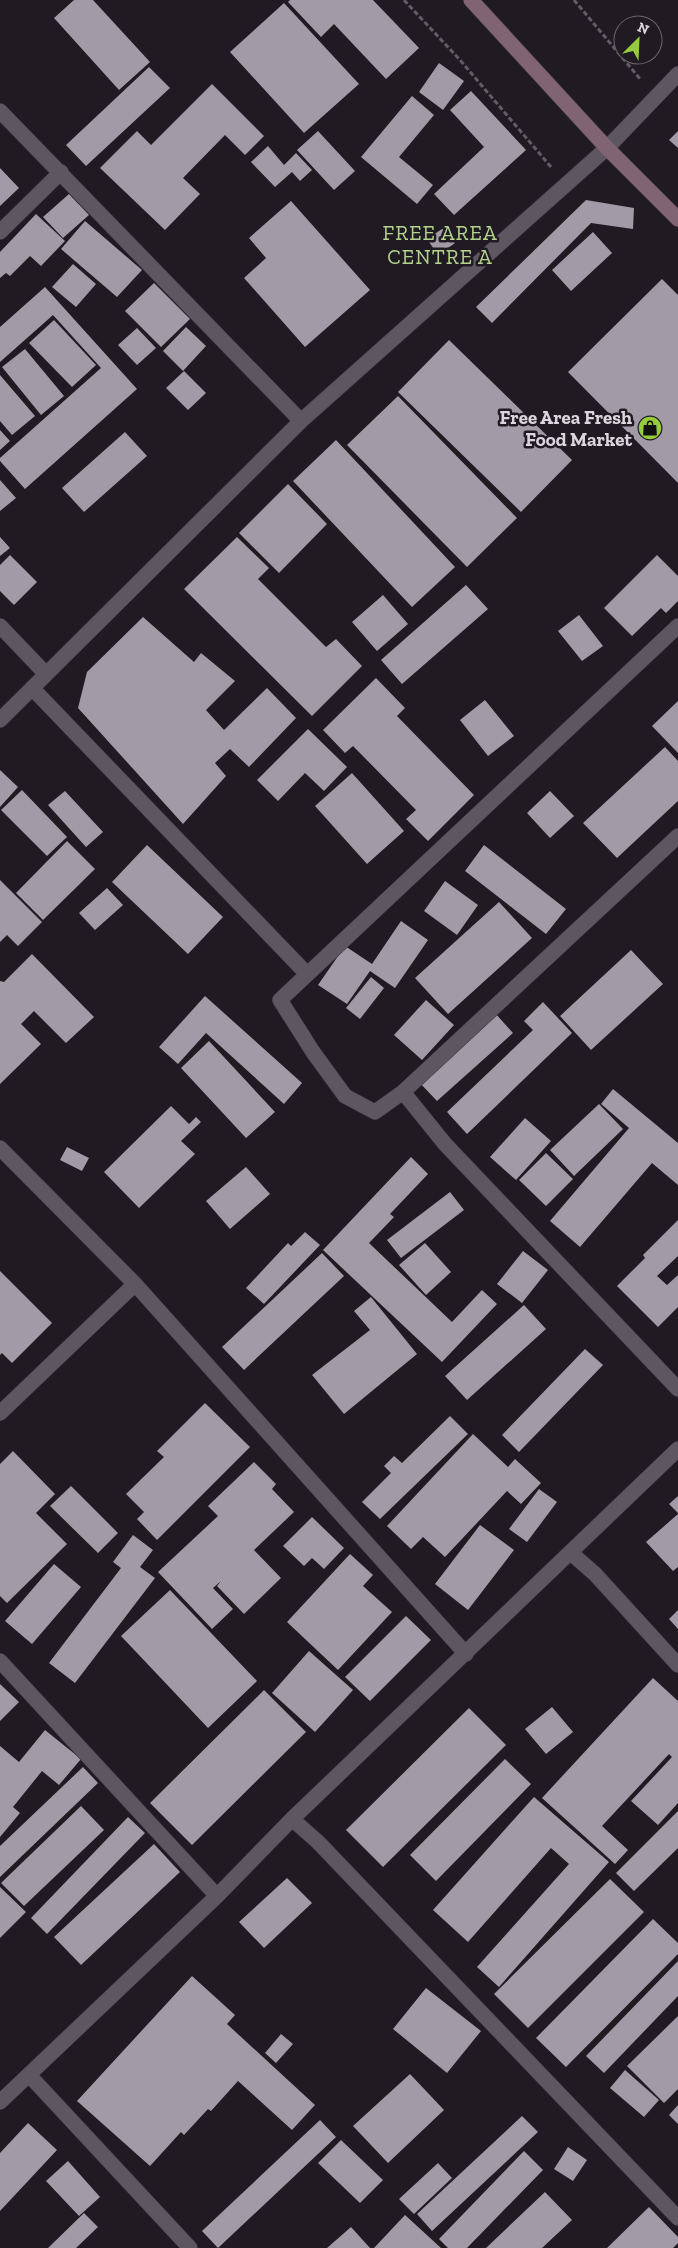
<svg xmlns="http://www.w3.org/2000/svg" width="678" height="2248" font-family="'Zilla Slab',serif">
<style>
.building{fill:#a29aa6}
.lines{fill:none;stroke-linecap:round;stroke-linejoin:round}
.street-casing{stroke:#3c373e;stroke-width:16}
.secondary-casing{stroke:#3c373e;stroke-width:16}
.path{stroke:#625c65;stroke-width:3;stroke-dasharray:5 2.5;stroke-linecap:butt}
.street{stroke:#5e5661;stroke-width:15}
.secondary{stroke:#816472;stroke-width:15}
.labels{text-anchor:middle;stroke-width:5;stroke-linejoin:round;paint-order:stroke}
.poi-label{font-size:19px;font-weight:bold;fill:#dbd6dd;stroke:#201a23;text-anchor:end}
.quarter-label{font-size:21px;letter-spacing:1px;fill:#b3d38d;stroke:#201a23}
</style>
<rect width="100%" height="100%" fill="#201a23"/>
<path class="building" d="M 74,0 L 93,0 L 150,62 L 119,90 L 54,18 Z
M 290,0 L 373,0 L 419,48 L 386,79 L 334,24 L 321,37 L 288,2 Z
M 284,3 L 359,84 L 304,133 L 230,52 Z
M 439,63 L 464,81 L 443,110 L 419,92 Z
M 149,67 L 170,88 L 86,166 L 66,145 Z
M 212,84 L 264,136 L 245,155 L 225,135 L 183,178 L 200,194 L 165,230 L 100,168 L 137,131 L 151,145 Z
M 471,91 L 526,150 L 454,215 L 434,194 L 484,147 L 450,110 Z
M 412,96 L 434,115 L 399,157 L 433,185 L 417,204 L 361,157 Z
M 318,131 L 355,171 L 334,190 L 297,150 Z
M 678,131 L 678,148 L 669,140 Z
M 268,146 L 284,165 L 296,153 L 312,170 L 300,181 L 292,172 L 275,187 L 251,162 Z
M 0,168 L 19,188 L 0,206 Z
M 69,194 L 89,215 L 63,238 L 43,217 Z
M 586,200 L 634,208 L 633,229 L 591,223 L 492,323 L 476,307 Z
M 291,201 L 370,290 L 305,347 L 244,278 L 266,258 L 249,238 Z
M 36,214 L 65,241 L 41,266 L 30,256 L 10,276 L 6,273 L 0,278 L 0,252 Z
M 85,221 L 142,270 L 117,297 L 61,249 Z
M 445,227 L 455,243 L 438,255 L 427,239 Z
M 593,232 L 612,253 L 571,291 L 552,270 Z
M 73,264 L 96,284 L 76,307 L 52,287 Z
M 662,279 L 678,295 L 678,483 L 568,372 Z
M 154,283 L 190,319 L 161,347 L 125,311 Z
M 45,287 L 137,389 L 25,489 L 0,461 L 0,458 L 101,368 L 53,315 L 0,362 L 0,327 Z
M 54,320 L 96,365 L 72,387 L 29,343 Z
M 186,327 L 206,346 L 183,371 L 163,351 Z
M 137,328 L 156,348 L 137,365 L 118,345 Z
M 449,340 L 572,460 L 521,512 L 398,392 Z
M 25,349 L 64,396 L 41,415 L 2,367 Z
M 184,371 L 206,393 L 188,410 L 166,388 Z
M 0,375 L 35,416 L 12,435 L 0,421 Z
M 398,396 L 517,518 L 467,567 L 347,445 Z
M 0,430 L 10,441 L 0,450 Z
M 125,432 L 147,456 L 84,512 L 62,488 Z
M 336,440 L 455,567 L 412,607 L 293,481 Z
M 0,480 L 16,498 L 0,511 Z
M 288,484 L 327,524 L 279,573 L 239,533 Z
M 0,537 L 10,548 L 0,556 Z
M 237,537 L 269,568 L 258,579 L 326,647 L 336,639 L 362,666 L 312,716 L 184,589 Z
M 10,555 L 37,582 L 14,605 L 0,591 L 0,565 Z
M 657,555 L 678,576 L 678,601 L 666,613 L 661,608 L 632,636 L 604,608 Z
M 466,585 L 488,609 L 402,684 L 381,660 Z
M 383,595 L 408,624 L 377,651 L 352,622 Z
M 579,615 L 603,646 L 582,661 L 558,631 Z
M 143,617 L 194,662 L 201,653 L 235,681 L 206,710 L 224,730 L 267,688 L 296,718 L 249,767 L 230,749 L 215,763 L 226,776 L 183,824 L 78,708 L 87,672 Z
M 376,678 L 405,708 L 397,716 L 474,795 L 428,841 L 406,819 L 416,810 L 353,746 L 345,753 L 323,730 Z
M 485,700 L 514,736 L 488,756 L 460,720 Z
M 678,701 L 678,753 L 652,726 Z
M 308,729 L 347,767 L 324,791 L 305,773 L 278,801 L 257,780 Z
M 665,747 L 678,761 L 678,801 L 617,858 L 583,823 Z
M 0,770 L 18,787 L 0,807 Z
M 352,773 L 404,831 L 367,864 L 315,806 Z
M 22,790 L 67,837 L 47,856 L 1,810 Z
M 65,791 L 103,832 L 86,847 L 48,805 Z
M 550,791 L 574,816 L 550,838 L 527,813 Z
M 67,841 L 95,869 L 43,920 L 16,893 Z
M 147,845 L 223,917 L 188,954 L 112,882 Z
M 484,845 L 566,909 L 546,934 L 465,871 Z
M 0,880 L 42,922 L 18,946 L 7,935 L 0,942 Z
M 445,881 L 478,905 L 457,935 L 424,911 Z
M 107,888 L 123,905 L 95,930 L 79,913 Z
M 499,902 L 532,938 L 448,1014 L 415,978 Z
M 401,921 L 428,940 L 395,988 L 370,971 L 347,1004 L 318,985 L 345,946 L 372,964 Z
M 631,950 L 663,984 L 591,1050 L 560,1016 Z
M 32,954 L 94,1017 L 66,1043 L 34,1011 L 21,1024 L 41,1044 L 0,1084 L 0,981 L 4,982 Z
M 371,977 L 384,988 L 360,1019 L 346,1008 Z
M 205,996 L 302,1083 L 284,1104 L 206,1033 L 178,1064 L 159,1047 Z
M 426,1000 L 454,1025 L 422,1060 L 394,1035 Z
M 543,1002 L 572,1033 L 467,1134 L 447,1112 L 533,1030 L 524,1021 Z
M 495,1013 L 513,1033 L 437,1101 L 418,1081 Z
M 209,1041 L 275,1112 L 246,1138 L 181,1068 Z
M 613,1089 L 678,1143 L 678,1185 L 652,1163 L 580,1247 L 550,1221 L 629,1128 L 601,1104 Z
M 599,1104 L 623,1129 L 574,1176 L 550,1150 Z
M 171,1106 L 189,1124 L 196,1117 L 201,1122 L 181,1141 L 195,1154 L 139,1208 L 104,1172 Z
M 525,1118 L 551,1141 L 516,1180 L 490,1157 Z
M 67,1147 L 89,1158 L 82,1171 L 60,1160 Z
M 546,1153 L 573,1179 L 546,1206 L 519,1180 Z
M 411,1157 L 428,1174 L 390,1214 L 394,1217 L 369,1243 L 452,1322 L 482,1290 L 497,1304 L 442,1362 L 323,1250 Z
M 246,1167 L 270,1194 L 230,1229 L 206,1201 Z
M 450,1192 L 464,1210 L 401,1258 L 387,1240 Z
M 678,1220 L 678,1256 L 657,1276 L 667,1285 L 678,1275 L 678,1307 L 658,1327 L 617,1286 L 645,1258 L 643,1255 Z
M 305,1232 L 320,1245 L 264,1304 L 246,1288 L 288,1243 L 291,1246 Z
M 425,1243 L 451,1272 L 426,1295 L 399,1265 Z
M 523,1251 L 548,1270 L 522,1303 L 497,1284 Z
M 322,1253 L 344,1276 L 244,1370 L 222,1347 Z
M 0,1271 L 52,1323 L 12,1363 L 2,1353 L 0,1355 Z
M 371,1297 L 417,1354 L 344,1414 L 312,1375 L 370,1330 L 354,1311 Z
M 524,1305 L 546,1329 L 467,1400 L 445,1376 Z
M 585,1349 L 603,1365 L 519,1452 L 502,1435 Z
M 205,1403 L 250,1447 L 157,1540 L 137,1519 L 144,1512 L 126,1494 L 164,1457 L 157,1451 Z
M 450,1416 L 468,1434 L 380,1519 L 362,1502 L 391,1473 L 384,1466 L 394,1456 L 402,1463 Z
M 473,1434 L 508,1467 L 515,1459 L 541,1483 L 521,1504 L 507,1491 L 445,1557 L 423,1537 L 411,1549 L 387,1526 Z
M 13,1451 L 55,1494 L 36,1513 L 67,1544 L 7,1603 L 0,1596 L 0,1464 Z
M 254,1462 L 276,1484 L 272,1489 L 294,1512 L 254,1550 L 281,1578 L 244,1614 L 217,1586 L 221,1581 L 213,1588 L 233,1609 L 212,1629 L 158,1572 L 218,1516 L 208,1506 Z
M 71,1486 L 118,1533 L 98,1553 L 50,1506 Z
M 539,1489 L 557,1502 L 527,1542 L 509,1529 Z
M 678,1496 L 678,1513 L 669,1504 Z
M 678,1514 L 678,1567 L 673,1571 L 646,1542 Z
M 312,1517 L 344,1548 L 324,1569 L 312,1558 L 304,1566 L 283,1546 Z
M 480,1525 L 514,1550 L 468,1610 L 435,1584 Z
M 133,1535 L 153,1550 L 140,1567 L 155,1578 L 75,1683 L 49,1663 L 121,1568 L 113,1562 Z
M 350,1554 L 373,1575 L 363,1586 L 392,1612 L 338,1670 L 287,1622 Z
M 54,1564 L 81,1587 L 32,1644 L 5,1621 Z
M 170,1590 L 257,1681 L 208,1728 L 121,1636 Z
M 678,1610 L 678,1629 L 669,1619 Z
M 406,1616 L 431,1640 L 370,1701 L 345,1677 Z
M 309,1651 L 353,1690 L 315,1732 L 272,1693 Z
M 653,1678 L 678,1701 L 678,1803 L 658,1825 L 631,1801 L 672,1757 L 669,1754 L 602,1826 L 628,1850 L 615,1864 L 542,1798 Z
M 0,1684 L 19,1702 L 0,1721 Z
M 264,1690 L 306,1732 L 192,1845 L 150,1803 Z
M 552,1707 L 573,1732 L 546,1754 L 525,1729 Z
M 469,1708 L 506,1745 L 383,1867 L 346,1830 Z
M 45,1730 L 81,1759 L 59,1785 L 42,1771 L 13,1807 L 20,1813 L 0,1837 L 0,1746 L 19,1762 Z
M 505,1759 L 531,1784 L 436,1881 L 410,1855 Z
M 83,1767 L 98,1783 L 0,1877 L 0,1846 Z
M 534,1797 L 609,1862 L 499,1987 L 477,1967 L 569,1864 L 551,1848 L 468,1942 L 433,1910 Z
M 81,1806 L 104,1830 L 24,1906 L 1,1883 Z
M 678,1811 L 678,1848 L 634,1891 L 616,1873 Z
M 128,1817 L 145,1833 L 47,1934 L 31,1918 Z
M 154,1844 L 180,1872 L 81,1965 L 54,1937 Z
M 287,1878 L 312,1903 L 264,1948 L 239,1922 Z
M 610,1879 L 644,1912 L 528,2028 L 494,1994 Z
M 0,1887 L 26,1912 L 0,1938 Z
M 653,1919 L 678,1943 L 678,1954 L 566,2067 L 536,2038 Z
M 678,1961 L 678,1996 L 604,2073 L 586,2056 Z
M 192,1976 L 235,2015 L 227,2024 L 315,2105 L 292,2130 L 238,2081 L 211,2111 L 208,2109 L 184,2135 L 181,2132 L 150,2166 L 77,2101 Z
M 426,1988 L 481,2031 L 447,2073 L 393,2029 Z
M 678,2016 L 678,2089 L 664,2103 L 627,2066 Z
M 281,2034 L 293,2044 L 276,2063 L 265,2053 Z
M 625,2070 L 659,2100 L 644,2117 L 610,2088 Z
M 410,2074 L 444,2110 L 388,2163 L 353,2126 Z
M 678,2105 L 678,2124 L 669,2115 Z
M 522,2116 L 538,2132 L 432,2231 L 417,2214 Z
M 320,2120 L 336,2137 L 218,2248 L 202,2231 Z
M 28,2123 L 57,2150 L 0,2211 L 0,2153 Z
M 341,2140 L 383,2180 L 360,2203 L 318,2163 Z
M 568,2147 L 587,2160 L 573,2181 L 554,2169 Z
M 524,2151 L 543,2170 L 467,2248 L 448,2248 L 439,2239 Z
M 68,2161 L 100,2197 L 79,2216 L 46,2181 Z
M 438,2163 L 452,2178 L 414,2214 L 399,2199 Z
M 545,2192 L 572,2220 L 542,2248 L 486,2248 Z
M 649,2207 L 678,2237 L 678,2243 L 673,2248 L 607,2248 Z
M 84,2213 L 98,2227 L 76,2248 L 48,2248 Z
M 405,2215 L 441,2248 L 374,2248 Z
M 351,2227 L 370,2248 L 327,2248 Z"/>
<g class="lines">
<g class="street-casing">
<path id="street" d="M 0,111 L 301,421
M 0,232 L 61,172
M 0,626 L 46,674
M 678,626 L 280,1000 L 313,1052 L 345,1096 L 375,1112 L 403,1092 L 445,1144 L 678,1389
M 32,688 L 307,974
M 0,720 L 301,421 L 607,148 L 678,74
M 403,1092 L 678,836
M 0,1148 L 135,1284 L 466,1654
M 0,1413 L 135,1284
M 571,1553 L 595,1574 L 678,1665
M 0,1661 L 217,1896
M 292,1819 L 318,1842 L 678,2218
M 29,2075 L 190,2248
M 0,2102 L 217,1896 L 292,1819 L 678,1449"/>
</g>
<g class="secondary-casing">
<path id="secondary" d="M 471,0 L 607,148 L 678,219"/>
</g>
<path class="path" d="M 404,0 L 460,60 L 551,167
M 574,0 L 641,80"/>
<use href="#street" class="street"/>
<use href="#secondary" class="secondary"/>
</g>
<defs>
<g id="shop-disc" transform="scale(1.25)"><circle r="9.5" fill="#95cc3b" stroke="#201a23"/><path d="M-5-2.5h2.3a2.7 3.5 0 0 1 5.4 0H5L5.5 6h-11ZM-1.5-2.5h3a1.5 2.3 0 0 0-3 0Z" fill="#111"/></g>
</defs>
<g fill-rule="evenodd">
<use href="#shop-disc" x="650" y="428"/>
</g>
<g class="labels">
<g class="poi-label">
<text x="632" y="424">Free Area Fresh<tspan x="632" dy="22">Food Market</tspan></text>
</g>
<g class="quarter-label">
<text x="440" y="240">FREE AREA<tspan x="440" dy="24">CENTRE A</tspan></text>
</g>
</g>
<g transform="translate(638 40) rotate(24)"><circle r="24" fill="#201a23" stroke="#6b656d"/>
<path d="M0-4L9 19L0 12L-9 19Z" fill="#95cc3b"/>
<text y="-8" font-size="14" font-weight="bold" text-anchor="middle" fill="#dbd6dd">N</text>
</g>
</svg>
